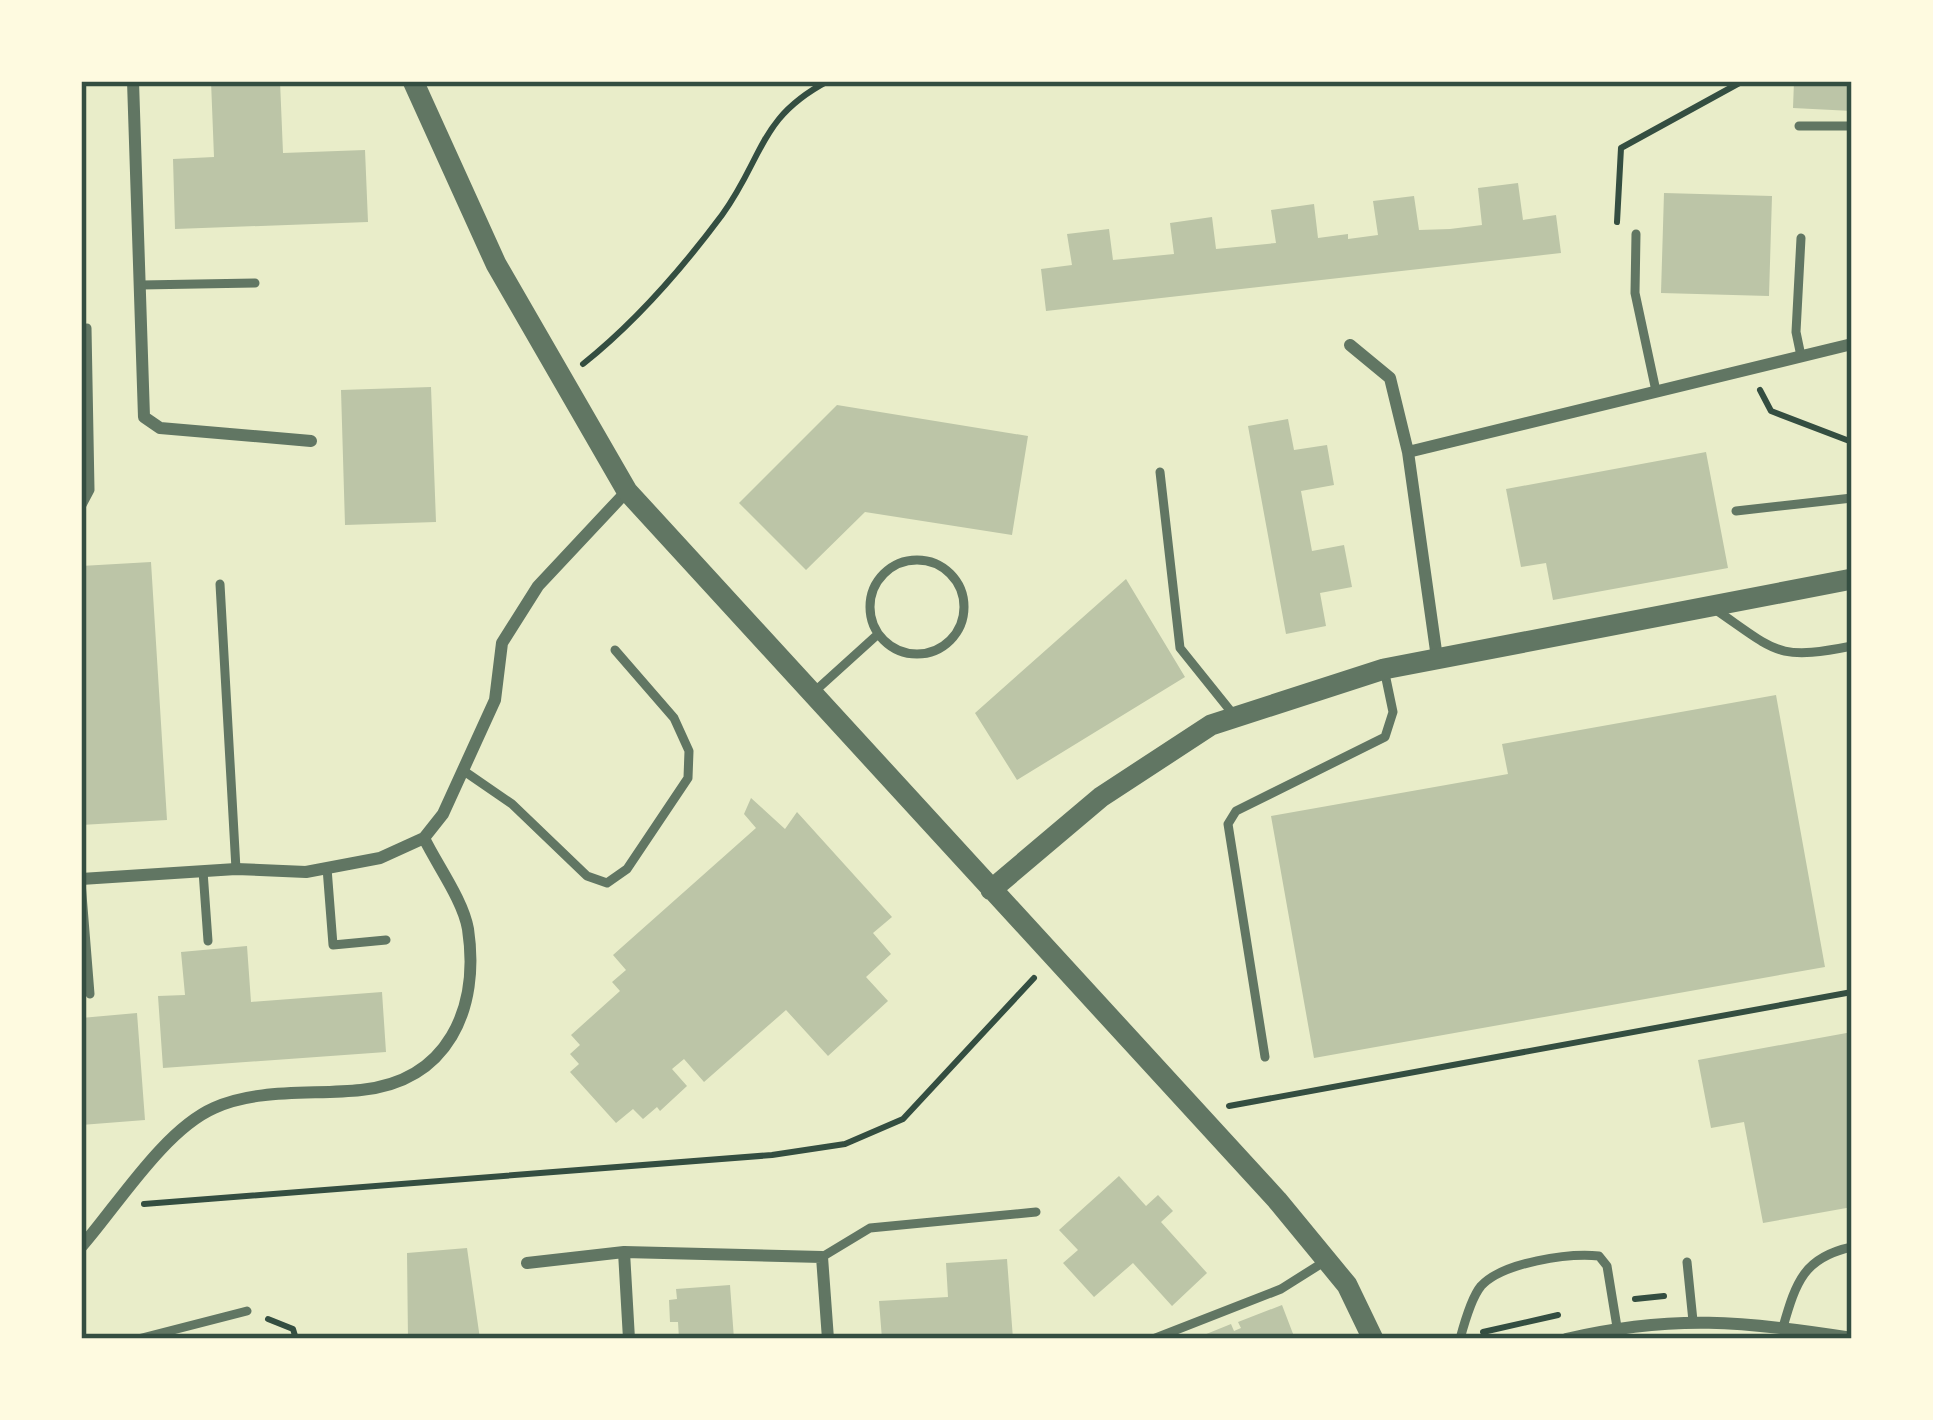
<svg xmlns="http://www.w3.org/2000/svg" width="1933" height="1420" font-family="Quicksand,sans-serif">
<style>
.building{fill:#bcc5a7}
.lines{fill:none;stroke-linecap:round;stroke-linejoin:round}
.path{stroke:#344e41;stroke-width:6}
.service{stroke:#617663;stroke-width:9}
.minor{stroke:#617663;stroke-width:12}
.tertiary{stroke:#617663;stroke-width:21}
.neatline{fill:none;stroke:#344e41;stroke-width:4.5}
</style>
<rect width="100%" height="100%" fill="#e9edc9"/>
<path class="building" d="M 211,81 L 280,81 L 283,153 L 365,150 L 368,222 L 175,229 L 173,159 L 214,157 Z
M 1794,81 L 1852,81 L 1852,111 L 1793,108 Z
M 1518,183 L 1523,220 L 1556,215 L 1561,253 L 1046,311 L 1041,269 L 1072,265 L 1067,234 L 1109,229 L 1113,260 L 1174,254 L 1170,223 L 1212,217 L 1216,249 L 1276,243 L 1271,210 L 1314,204 L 1318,238 L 1348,234 L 1348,239 L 1378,235 L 1373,201 L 1414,196 L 1419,230 L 1450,229 L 1482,225 L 1478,188 Z
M 1664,193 L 1772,196 L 1769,296 L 1661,293 Z
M 431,387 L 436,522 L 345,525 L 341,390 Z
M 837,405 L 1028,436 L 1012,535 L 865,512 L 806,570 L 739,503 Z
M 1288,419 L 1294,450 L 1327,445 L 1334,485 L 1301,491 L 1312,551 L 1344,545 L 1352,587 L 1320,593 L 1326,626 L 1286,634 L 1248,426 Z
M 1706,452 L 1728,568 L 1553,600 L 1546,563 L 1521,567 L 1506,489 Z
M 151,562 L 167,820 L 81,825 L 81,566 Z
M 1126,579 L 1185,677 L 1017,780 L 975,713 Z
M 1776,695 L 1825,967 L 1314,1058 L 1271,816 L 1508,774 L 1502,744 Z
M 751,798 L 785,829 L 797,812 L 892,917 L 873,933 L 891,954 L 866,977 L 888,1001 L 828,1056 L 786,1010 L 704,1082 L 684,1059 L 672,1069 L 687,1086 L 660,1111 L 657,1107 L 643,1119 L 633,1109 L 616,1123 L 570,1072 L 579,1064 L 570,1054 L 580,1045 L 571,1035 L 620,991 L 612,982 L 626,970 L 613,955 L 756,828 L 744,814 Z
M 247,946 L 251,1002 L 382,992 L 386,1052 L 163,1068 L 158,996 L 185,995 L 181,952 Z
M 137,1013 L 145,1120 L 81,1125 L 81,1018 Z
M 1852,1032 L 1852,1207 L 1763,1223 L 1744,1122 L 1711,1128 L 1698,1060 Z
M 1119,1176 L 1146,1206 L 1158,1195 L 1173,1211 L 1161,1222 L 1207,1273 L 1172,1306 L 1133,1263 L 1094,1297 L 1063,1263 L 1078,1250 L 1059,1230 Z
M 467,1248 L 480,1339 L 408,1339 L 407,1253 Z
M 1007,1259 L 1013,1339 L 882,1339 L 879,1301 L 948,1297 L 946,1263 Z
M 730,1285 L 734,1339 L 679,1339 L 678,1322 L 670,1322 L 669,1300 L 677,1299 L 676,1289 Z
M 1282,1305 L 1295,1339 L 1194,1339 L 1231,1324 L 1234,1331 L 1241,1328 L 1238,1322 Z"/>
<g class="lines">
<path class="path" d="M 1617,222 L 1621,148 L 1743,81
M 583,364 C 637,321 681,270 722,215 C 764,157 758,118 828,81
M 1760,390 L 1771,411 L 1852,442
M 1229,1106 L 1852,992
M 144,1204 L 772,1155 L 845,1144 L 903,1119 L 1034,978
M 1635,1299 L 1664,1296
M 268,1319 L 293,1329 L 296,1339
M 1483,1332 L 1558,1315"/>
<path class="service" d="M 1799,126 L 1852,126
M 1636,234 L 1635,293 L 1656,391
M 141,285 L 255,283
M 1801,356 L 1796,332 L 1801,238
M 1160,472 L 1180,648 L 1233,714
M 81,507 L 90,490 L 87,328
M 1736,511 L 1852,498
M870 607a47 47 0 1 1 94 0a47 47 0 1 1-94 0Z
M 220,584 L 236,869
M 1716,610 C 1777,652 1777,661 1852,646
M 814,692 L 877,635
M 464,771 L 512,804 L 587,876 L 607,883 L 627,869 L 688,778 L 689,751 L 674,718 L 615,650
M 327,868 L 333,945 L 386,940
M 203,871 L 208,941
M 81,882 L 90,994
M 1265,1057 L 1228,824 L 1236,811 L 1385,737 L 1393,712 L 1384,669
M 822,1257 L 870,1228 L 1036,1212
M 1687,1262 L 1693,1321
M 1783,1327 C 1796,1282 1804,1257 1852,1247
M 138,1339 L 247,1311
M 1153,1339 L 1281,1289 L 1327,1260
M 1460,1339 C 1464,1324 1471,1298 1481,1286 C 1503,1262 1569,1253 1599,1256 L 1607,1266 L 1617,1327"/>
<path class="minor" d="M 133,81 L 144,417 L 160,428 L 311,441
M 1350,345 L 1390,378 L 1408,452
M 1437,658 L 1408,452 L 1852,344
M 81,879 L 236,869 L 306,872 L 380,858 L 424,838 L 443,814 L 495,700 L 502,643 L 538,586 L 627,491
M 81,1247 C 117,1206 164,1130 214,1108 C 257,1088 314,1095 361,1090 C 448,1081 480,1009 468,929 C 463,900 437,865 424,838
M 624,1252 L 629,1339
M 527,1263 L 624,1252 L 822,1257 L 828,1339
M 1566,1339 C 1673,1314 1745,1321 1852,1338"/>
<path class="tertiary" d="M 413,81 L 496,264 L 627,491 L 1277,1200 L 1347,1285 L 1373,1339
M 991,890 L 1101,797 L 1211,725 L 1384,669 L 1852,579"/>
</g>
<rect width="1933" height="1420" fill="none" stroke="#fefae0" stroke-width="168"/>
<rect x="84" y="84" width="1765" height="1252" class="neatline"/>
</svg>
